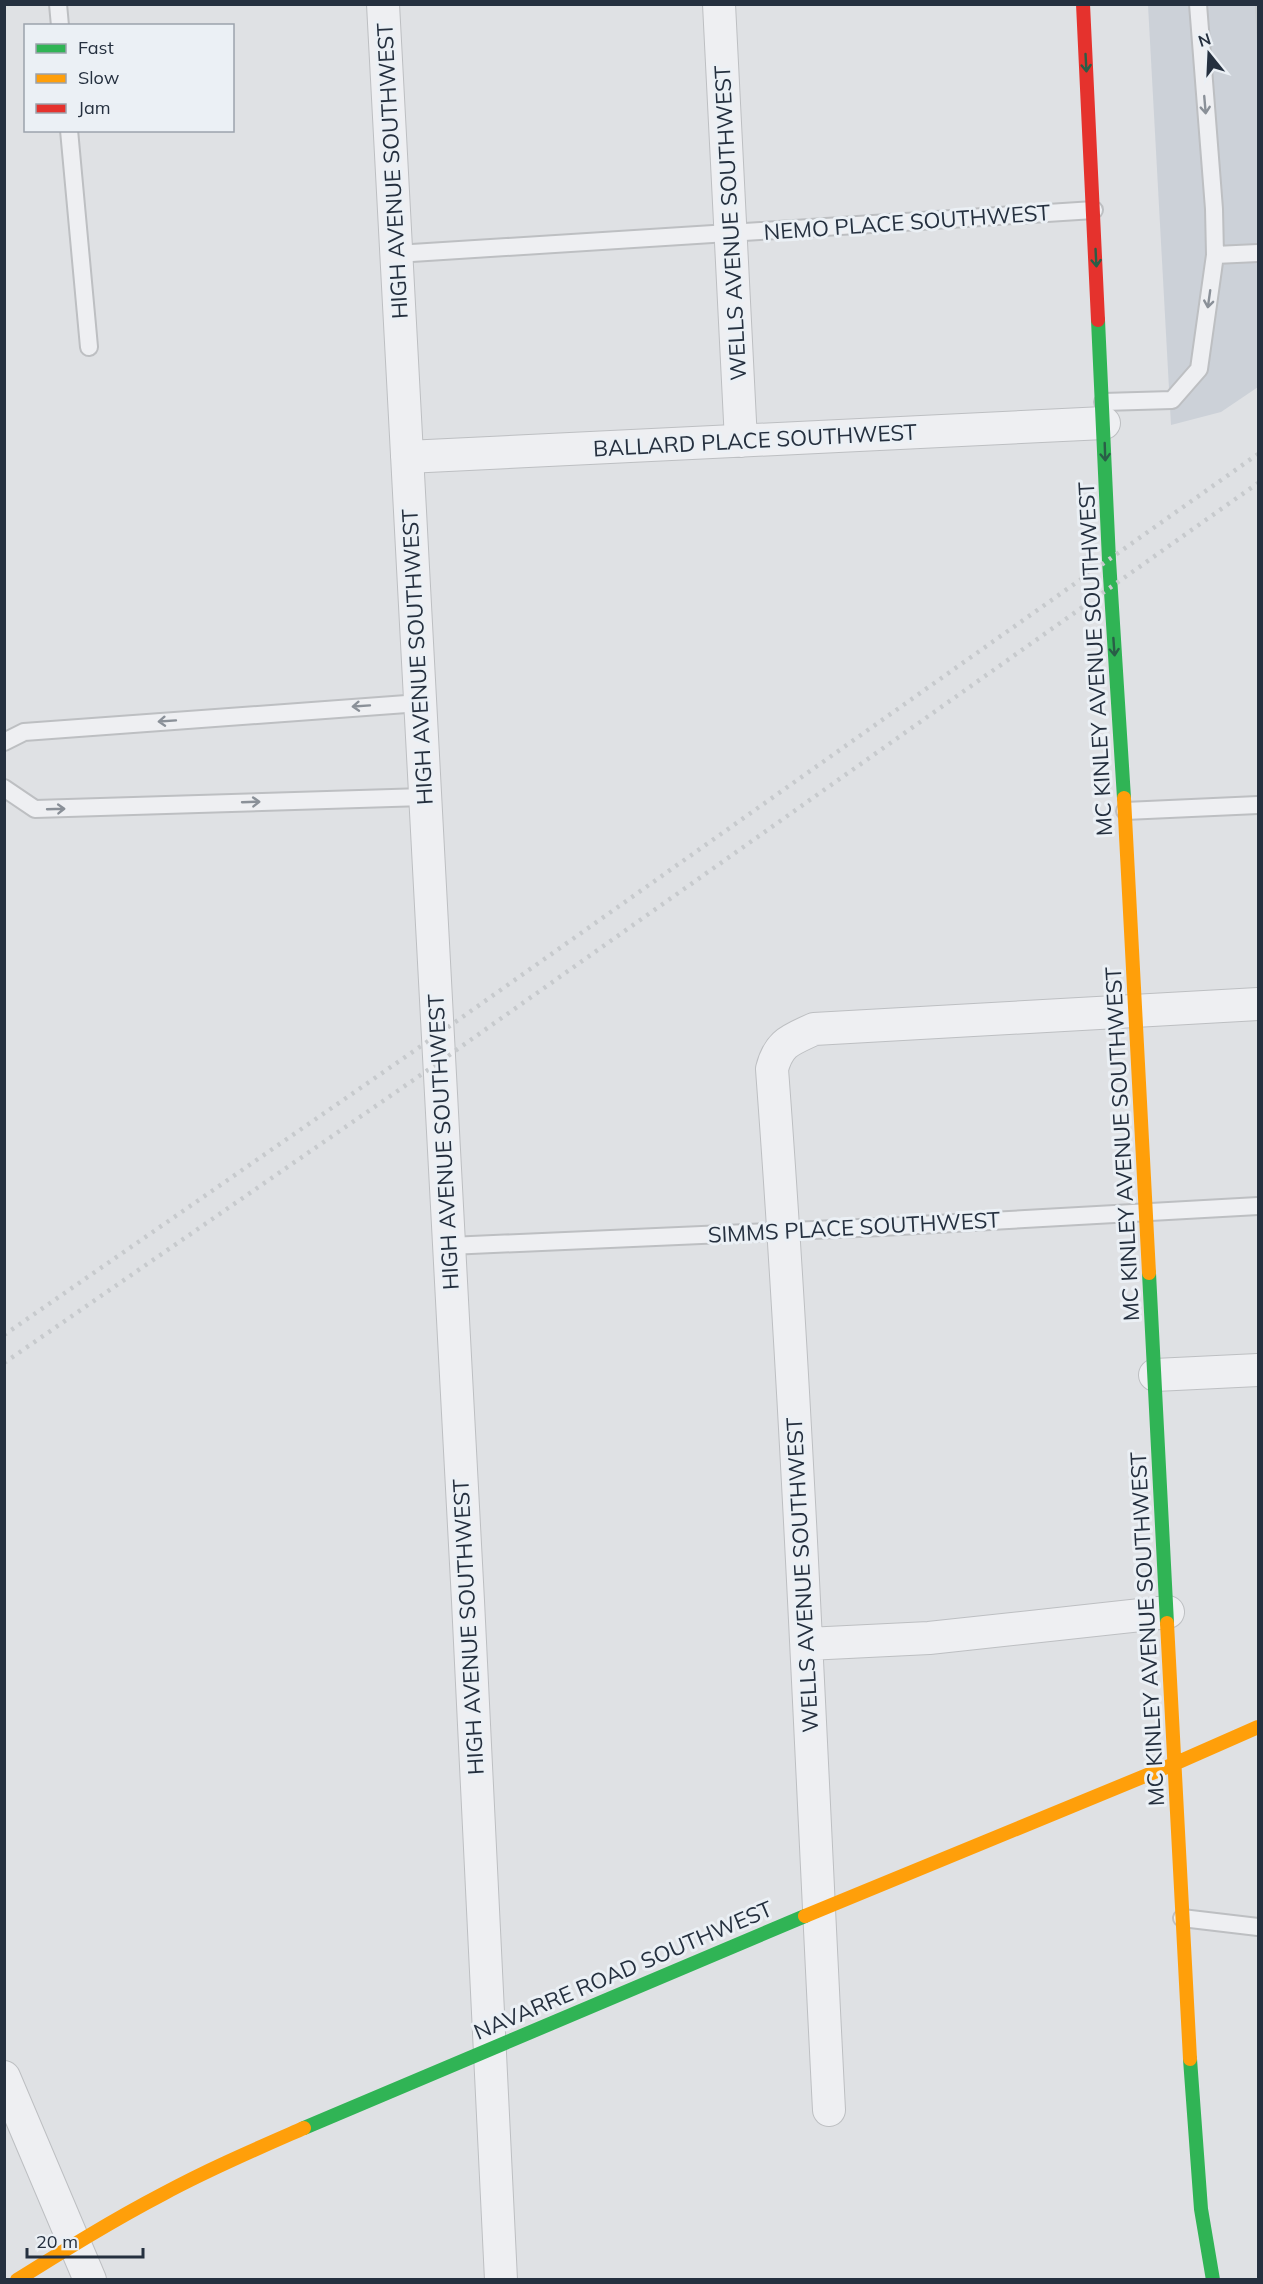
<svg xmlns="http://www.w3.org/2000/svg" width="1263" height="2284" font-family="Mulish,sans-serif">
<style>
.built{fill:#ccd1d8}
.building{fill:#c7cacd}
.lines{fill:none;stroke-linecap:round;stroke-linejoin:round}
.lane-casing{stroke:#bdbfc2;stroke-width:20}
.street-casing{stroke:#bdbfc2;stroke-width:34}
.lane{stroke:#eeeff2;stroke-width:16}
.street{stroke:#eeeff2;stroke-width:32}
.fast{stroke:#30b455;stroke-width:14}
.slow{stroke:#ff9f0a;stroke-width:14}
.jam{stroke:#e5322d;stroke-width:14}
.rail{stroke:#c7cacd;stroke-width:4.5;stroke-dasharray:3 6;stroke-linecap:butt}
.oneway{stroke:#295e47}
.oneway2{stroke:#8a9098}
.labels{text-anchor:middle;stroke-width:6;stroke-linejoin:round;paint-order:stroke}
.street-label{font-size:22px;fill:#25303f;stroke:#ebf0f5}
</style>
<rect width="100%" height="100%" fill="#dfe1e4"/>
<path class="built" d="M 1148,5 L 1258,5 L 1258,387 L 1221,412 L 1171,425 Z"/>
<path class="building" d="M 1255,4 L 1258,4 L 1258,44 L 1257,44 Z"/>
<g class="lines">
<g class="lane-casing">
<path id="lane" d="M 58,4 L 60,26
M 69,130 L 89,347
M 396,254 L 1094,210
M 1215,255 L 1258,253
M 1103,402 L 1172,400 L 1199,369 L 1215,255 L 1214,209 L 1198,4
M 4,742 L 24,732 L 420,703
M 4,788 L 35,809 L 424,797
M 1125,811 L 1258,805
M 449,1246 L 882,1227 L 1258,1206
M 1182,1918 L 1258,1927"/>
</g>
<g class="street-casing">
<path id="street" d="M 383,4 L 468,1601 L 501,2280
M 719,4 L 741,441
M 407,457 L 1104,423
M 1155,1375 L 1258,1370
M 807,1644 L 929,1638 L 1168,1612
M 4,2077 L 90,2280
M 829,2110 C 811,1763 798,1416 772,1069 C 779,1042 791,1040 814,1029 L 1258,1004"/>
</g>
<use href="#lane" class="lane"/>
<use href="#street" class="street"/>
<path class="fast" d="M 1098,320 L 1109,560 L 1124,798
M 1149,1273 L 1167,1623
M 1190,2059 L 1201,2209 L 1213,2280
M 304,2128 L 805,1916"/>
<path class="slow" d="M 1124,798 L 1149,1273
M 1167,1623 L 1190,2059
M 805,1916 L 1174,1764 L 1258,1727
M 17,2280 C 65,2250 113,2220 163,2194 C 209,2169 256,2149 304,2128"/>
<path class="jam" d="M 1083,4 L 1098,320"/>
<path class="rail" d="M 4,1335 L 437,1035 L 1258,454
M 4,1363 L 438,1063 L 1258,483"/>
</g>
<defs><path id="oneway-shaft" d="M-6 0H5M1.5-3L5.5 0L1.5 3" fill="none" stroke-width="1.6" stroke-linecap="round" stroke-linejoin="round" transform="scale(1.5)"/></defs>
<g class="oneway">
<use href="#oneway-shaft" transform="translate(1086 63) rotate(87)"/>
<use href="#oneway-shaft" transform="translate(1096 258) rotate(87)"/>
<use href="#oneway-shaft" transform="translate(1105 452) rotate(88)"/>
<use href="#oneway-shaft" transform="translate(1114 647) rotate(86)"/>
</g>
<g class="oneway2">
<use href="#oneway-shaft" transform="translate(1205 105) rotate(85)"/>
<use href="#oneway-shaft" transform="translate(1209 299) rotate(98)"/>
<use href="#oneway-shaft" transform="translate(361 706) rotate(176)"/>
<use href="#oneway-shaft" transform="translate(167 721) rotate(176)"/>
<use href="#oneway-shaft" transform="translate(251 802) rotate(-2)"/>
<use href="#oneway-shaft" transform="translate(56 809) rotate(-2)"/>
</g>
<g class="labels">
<g class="street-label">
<text transform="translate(392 171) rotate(-93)" y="8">HIGH AVENUE SOUTHWEST</text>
<text transform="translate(907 222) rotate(-4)" y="8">NEMO PLACE SOUTHWEST</text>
<text transform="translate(730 223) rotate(-93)" y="8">WELLS AVENUE SOUTHWEST</text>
<text transform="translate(755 440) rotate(-3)" y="8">BALLARD PLACE SOUTHWEST</text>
<text transform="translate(417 657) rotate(-93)" y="8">HIGH AVENUE SOUTHWEST</text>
<text transform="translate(1095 659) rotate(-93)" y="8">MC KINLEY AVENUE SOUTHWEST</text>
<text transform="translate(443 1142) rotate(-93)" y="8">HIGH AVENUE SOUTHWEST</text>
<text transform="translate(1122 1144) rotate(-93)" y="8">MC KINLEY AVENUE SOUTHWEST</text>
<text transform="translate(854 1227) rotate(-3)" y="8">SIMMS PLACE SOUTHWEST</text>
<text transform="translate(802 1575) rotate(-93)" y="8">WELLS AVENUE SOUTHWEST</text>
<text transform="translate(468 1627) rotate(-93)" y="8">HIGH AVENUE SOUTHWEST</text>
<text transform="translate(1147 1629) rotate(-93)" y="8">MC KINLEY AVENUE SOUTHWEST</text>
<text transform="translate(623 1970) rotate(-23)" y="8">NAVARRE ROAD SOUTHWEST</text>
</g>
</g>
<rect width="1263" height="2284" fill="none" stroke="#25303f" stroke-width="12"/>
<rect x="24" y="24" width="210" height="108" fill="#ebf0f5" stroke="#9ca3ac" stroke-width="1.5"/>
<rect x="36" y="44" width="30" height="9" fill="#30b455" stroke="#9ca3ac" stroke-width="1.5"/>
<text x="78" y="54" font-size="18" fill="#25303f">Fast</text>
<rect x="36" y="74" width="30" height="9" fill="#ff9f0a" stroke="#9ca3ac" stroke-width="1.5"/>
<text x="78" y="84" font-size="18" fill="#25303f">Slow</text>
<rect x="36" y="104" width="30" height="9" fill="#e5322d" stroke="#9ca3ac" stroke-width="1.5"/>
<text x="78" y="114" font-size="18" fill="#25303f">Jam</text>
<g transform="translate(1209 54) rotate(342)" stroke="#ebf0f5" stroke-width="4.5" paint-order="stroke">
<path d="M0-4.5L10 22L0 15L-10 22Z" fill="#25303f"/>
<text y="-9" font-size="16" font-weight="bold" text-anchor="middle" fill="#25303f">N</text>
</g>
<path d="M27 2248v9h116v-9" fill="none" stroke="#25303f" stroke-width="3"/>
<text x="36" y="2248" font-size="18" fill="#25303f" stroke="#ebf0f5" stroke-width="4.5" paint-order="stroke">20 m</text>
</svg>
